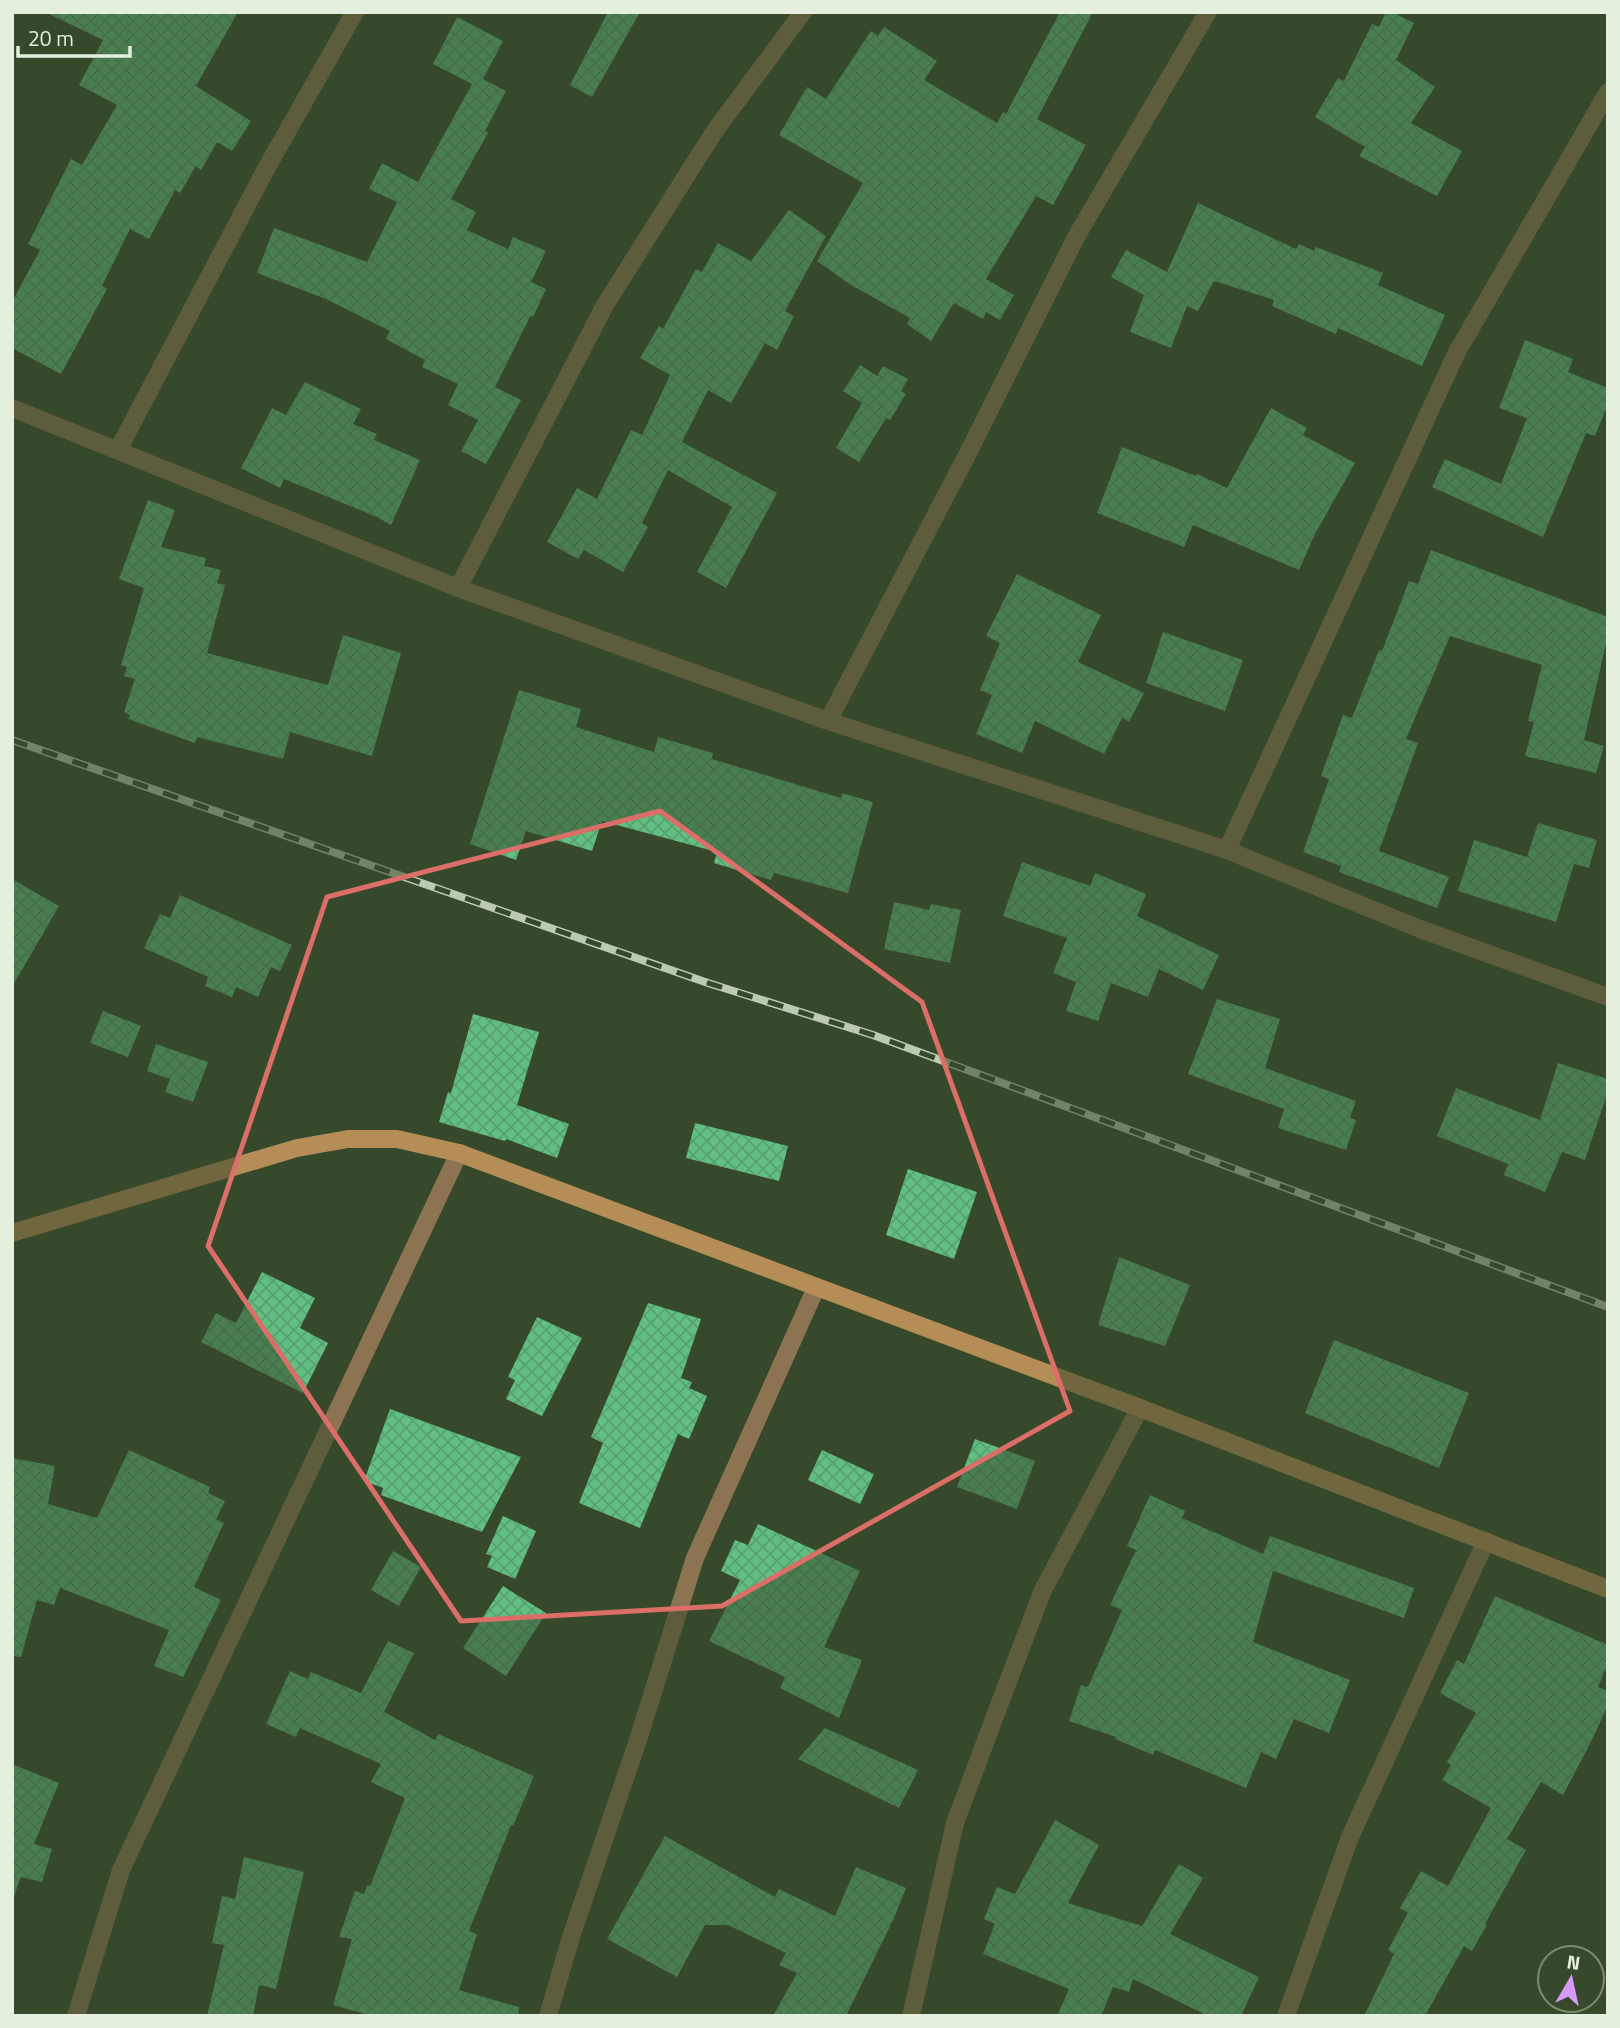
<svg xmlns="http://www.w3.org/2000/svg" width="1620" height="2028" font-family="'Titillium Web',sans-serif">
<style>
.building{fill:url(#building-cross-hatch)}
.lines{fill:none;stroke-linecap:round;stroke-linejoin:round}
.street{stroke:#8c7352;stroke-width:18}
.secondary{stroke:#b58d57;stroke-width:18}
.rail-casing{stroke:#bccab4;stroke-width:8}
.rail{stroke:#36492a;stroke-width:5;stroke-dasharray:16;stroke-linecap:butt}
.marked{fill:none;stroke:#db6e67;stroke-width:5;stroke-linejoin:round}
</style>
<defs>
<pattern id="building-cross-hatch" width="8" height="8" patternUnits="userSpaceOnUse" patternTransform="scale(1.75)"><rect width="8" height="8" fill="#61bf82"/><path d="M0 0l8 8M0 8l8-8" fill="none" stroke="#5aa172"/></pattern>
</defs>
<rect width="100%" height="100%" fill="#36492a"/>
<path class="building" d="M 45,12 L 238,12 L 196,86 L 251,121 L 232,151 L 217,142 L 201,170 L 196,166 L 180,193 L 175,190 L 149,239 L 130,229 L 102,286 L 107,289 L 61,374 L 12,348 L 12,302 L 40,250 L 28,244 L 71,159 L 82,165 L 117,105 L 79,85 L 103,40 Z
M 608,12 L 640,12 L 592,97 L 570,85 Z
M 1060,12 L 1093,12 L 1037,119 L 1086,145 L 1053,205 L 1036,196 L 986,279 L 1014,295 L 1000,320 L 986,312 L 983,319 L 954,303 L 931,341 L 907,324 L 910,318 L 851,285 L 817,261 L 863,183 L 779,135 L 807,87 L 826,99 L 871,31 L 878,36 L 884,27 L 937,61 L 924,80 L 997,123 L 1003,112 L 1006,114 Z
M 1386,12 L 1392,12 L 1414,23 L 1396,60 L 1435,87 L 1411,123 L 1462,151 L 1437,196 L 1359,156 L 1365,147 L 1315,117 L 1338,78 L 1344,81 L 1372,24 L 1379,27 Z
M 457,17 L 503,41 L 483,79 L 506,91 L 485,131 L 488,133 L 451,199 L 476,212 L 467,230 L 508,249 L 513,237 L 546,251 L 531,282 L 546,289 L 533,317 L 531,315 L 495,387 L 521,400 L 486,464 L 461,451 L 478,420 L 448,405 L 458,384 L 422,367 L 425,360 L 386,339 L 390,331 L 326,299 L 257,273 L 274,228 L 367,262 L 397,202 L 369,189 L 382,163 L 418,182 L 472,84 L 433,64 Z
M 1198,203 L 1296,249 L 1299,244 L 1314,251 L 1316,247 L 1383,273 L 1378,285 L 1445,315 L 1422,366 L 1338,328 L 1336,334 L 1272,306 L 1274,300 L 1214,281 L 1198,311 L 1187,306 L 1171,348 L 1130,332 L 1144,295 L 1111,277 L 1126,250 L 1167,272 Z
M 789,210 L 826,236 L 785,311 L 794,316 L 777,350 L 765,343 L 731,403 L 708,390 L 682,442 L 777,493 L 726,588 L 697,572 L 732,507 L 668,470 L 642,523 L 648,527 L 623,572 L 584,550 L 578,559 L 547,542 L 577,488 L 597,499 L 631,430 L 642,435 L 670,375 L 640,358 L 659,326 L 663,329 L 696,269 L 702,272 L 718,243 L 751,261 Z
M 1525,340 L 1573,359 L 1568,372 L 1608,388 L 1608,404 L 1595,436 L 1586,433 L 1543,537 L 1432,487 L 1445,459 L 1501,484 L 1527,418 L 1499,408 Z
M 860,365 L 877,376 L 883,366 L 908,379 L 901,391 L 906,394 L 890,420 L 886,418 L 859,462 L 836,448 L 862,403 L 843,391 Z
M 305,382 L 361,409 L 353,424 L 377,434 L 374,440 L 420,460 L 391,525 L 377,517 L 284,479 L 280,488 L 241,468 L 272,408 L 286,415 Z
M 1271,408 L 1307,428 L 1303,435 L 1355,463 L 1315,534 L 1299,570 L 1193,525 L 1184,547 L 1097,513 L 1122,447 L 1196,476 L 1197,474 L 1227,488 Z
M 148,500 L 175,510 L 161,547 L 206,558 L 204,566 L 221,570 L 217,583 L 225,585 L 207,653 L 328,685 L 343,635 L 401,653 L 372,756 L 290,732 L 283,759 L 197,737 L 195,743 L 128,719 L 130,715 L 124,712 L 135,679 L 124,676 L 127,667 L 121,665 L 144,588 L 119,579 Z
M 1431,550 L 1608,617 L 1608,635 L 1584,740 L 1604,746 L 1596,773 L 1525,756 L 1534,722 L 1528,721 L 1542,665 L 1450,636 L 1406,739 L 1418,743 L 1379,851 L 1449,877 L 1437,908 L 1339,872 L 1341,866 L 1303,852 L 1329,779 L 1321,776 L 1343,715 L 1352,718 L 1379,650 L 1382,651 L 1409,581 L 1418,584 Z
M 1017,574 L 1101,615 L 1078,662 L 1144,693 L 1129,722 L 1122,718 L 1104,754 L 1035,721 L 1022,753 L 976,734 L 992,695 L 980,690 L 1000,643 L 986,636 Z
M 1163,632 L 1243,660 L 1225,711 L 1146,683 Z
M 519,690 L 581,709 L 576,727 L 654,752 L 658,737 L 713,753 L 712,759 L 841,798 L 842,793 L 873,802 L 848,893 L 774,873 L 771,880 L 714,863 L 717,852 L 602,821 L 592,851 L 526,831 L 516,860 L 470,844 Z
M 1538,823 L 1597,840 L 1589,868 L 1574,864 L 1556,922 L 1458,891 L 1474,840 L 1527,857 Z
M 1022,862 L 1090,886 L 1095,873 L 1146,894 L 1137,916 L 1219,955 L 1203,990 L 1159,969 L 1148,997 L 1111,983 L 1098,1021 L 1066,1011 L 1076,982 L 1053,973 L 1067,938 L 1003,916 Z
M 12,879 L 59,906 L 12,987 Z
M 180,895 L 292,945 L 280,971 L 271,967 L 258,997 L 236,987 L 232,997 L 205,986 L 208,977 L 144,948 L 160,914 L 170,918 Z
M 894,902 L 929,910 L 931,904 L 961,910 L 950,963 L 884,949 Z
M 1217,999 L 1280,1019 L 1265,1068 L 1356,1101 L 1350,1118 L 1356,1120 L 1346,1150 L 1278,1128 L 1284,1109 L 1188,1074 Z
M 103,1011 L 141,1026 L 128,1057 L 90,1043 Z
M 473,1014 L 539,1032 L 517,1105 L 569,1124 L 557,1158 L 506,1139 L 505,1141 L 439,1122 L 448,1092 L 451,1093 Z
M 156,1044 L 208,1062 L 193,1102 L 165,1092 L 170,1079 L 147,1071 Z
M 1558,1063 L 1608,1079 L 1608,1091 L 1585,1160 L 1562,1152 L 1545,1192 L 1504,1175 L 1508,1164 L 1437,1136 L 1456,1088 L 1540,1120 Z
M 695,1123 L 788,1146 L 779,1181 L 686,1158 Z
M 908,1169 L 977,1192 L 954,1259 L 886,1235 Z
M 1119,1257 L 1190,1285 L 1165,1346 L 1098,1325 Z
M 262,1272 L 315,1298 L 300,1328 L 328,1343 L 303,1393 L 201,1342 L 216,1313 L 236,1323 Z
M 648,1303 L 701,1319 L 681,1378 L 692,1382 L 689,1388 L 707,1396 L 689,1439 L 678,1434 L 640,1528 L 579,1503 L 603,1443 L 591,1437 Z
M 537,1317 L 582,1338 L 542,1416 L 506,1399 L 515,1380 L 508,1377 Z
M 1334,1340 L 1469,1393 L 1439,1468 L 1305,1413 Z
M 390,1409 L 521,1457 L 482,1532 L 381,1495 L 383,1488 L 364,1481 Z
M 975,1439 L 1035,1461 L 1017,1509 L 957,1487 Z
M 129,1450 L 210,1487 L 208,1493 L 225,1501 L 216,1519 L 224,1523 L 194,1587 L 221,1600 L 183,1677 L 154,1666 L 169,1630 L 60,1588 L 54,1605 L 37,1600 L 21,1657 L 12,1656 L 12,1458 L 55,1466 L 48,1504 L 97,1518 Z
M 822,1450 L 874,1474 L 860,1504 L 808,1480 Z
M 1150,1495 L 1185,1511 L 1182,1518 L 1263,1554 L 1270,1536 L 1414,1588 L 1404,1618 L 1273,1571 L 1253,1642 L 1350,1680 L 1329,1733 L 1294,1719 L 1276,1759 L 1261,1752 L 1246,1788 L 1155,1750 L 1153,1755 L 1115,1739 L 1116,1737 L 1069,1721 L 1081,1685 L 1088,1687 L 1122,1610 L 1110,1605 L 1136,1550 L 1127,1546 Z
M 503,1516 L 536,1531 L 515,1579 L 487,1567 L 492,1556 L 486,1554 Z
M 758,1524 L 860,1571 L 824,1647 L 862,1660 L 839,1718 L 780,1688 L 785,1677 L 709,1641 L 740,1580 L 721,1571 L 735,1540 L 748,1545 Z
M 393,1551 L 421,1567 L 399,1606 L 371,1590 Z
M 503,1586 L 546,1613 L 506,1676 L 463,1648 Z
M 1495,1596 L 1608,1645 L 1608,1663 L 1598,1687 L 1608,1691 L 1608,1705 L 1591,1742 L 1563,1795 L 1541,1782 L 1507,1839 L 1526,1850 L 1485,1924 L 1487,1925 L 1472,1951 L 1464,1946 L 1425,2016 L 1364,2016 L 1394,1954 L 1388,1950 L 1408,1913 L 1400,1908 L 1421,1871 L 1448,1886 L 1491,1808 L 1442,1780 L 1451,1765 L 1447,1762 L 1476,1713 L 1440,1693 L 1457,1660 L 1464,1664 Z
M 388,1641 L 414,1653 L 384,1712 L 435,1740 L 438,1734 L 534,1776 L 513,1826 L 511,1825 L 469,1931 L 477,1934 L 459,1990 L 519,2007 L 518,2016 L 372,2016 L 333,2005 L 352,1939 L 339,1937 L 355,1891 L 364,1894 L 367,1885 L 370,1886 L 405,1798 L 371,1782 L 381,1764 L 300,1728 L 296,1737 L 266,1724 L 290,1671 L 308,1679 L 311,1672 L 361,1693 Z
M 825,1728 L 918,1770 L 899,1808 L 798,1759 Z
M 12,1764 L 59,1783 L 34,1844 L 52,1849 L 42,1882 L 21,1877 L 14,1896 Z
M 1055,1820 L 1099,1845 L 1068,1903 L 1142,1926 L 1179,1864 L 1203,1878 L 1170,1934 L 1259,1977 L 1241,2016 L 1208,2016 L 1133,1979 L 1129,1992 L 1113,1987 L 1101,2016 L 1057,2016 L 1069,1989 L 983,1954 L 995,1924 L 984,1919 L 997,1887 L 1015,1894 Z
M 665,1836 L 775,1897 L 779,1889 L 835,1916 L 856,1867 L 906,1888 L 894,1918 L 846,2016 L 773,2016 L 797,1973 L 779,1965 L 786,1953 L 728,1925 L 705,1925 L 677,1977 L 607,1939 Z
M 244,1857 L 304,1872 L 276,1989 L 259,1985 L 253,2016 L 207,2016 L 224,1945 L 212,1943 L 222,1896 L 235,1899 Z"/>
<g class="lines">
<path class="street" d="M 12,408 L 458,588 L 828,721 L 1227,850 L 1420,929 L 1608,997
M 118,450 L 267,167 L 355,12
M 458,588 L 605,305 L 714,132 L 803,12
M 828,721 L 967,455 L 1076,237 L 1208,12
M 1227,850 L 1457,352 L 1608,92
M 76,2016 L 121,1870 L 459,1153
M 548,2016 L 571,1937 L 638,1740 L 695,1558 L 816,1288
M 911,2016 L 955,1823 L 1001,1700 L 1043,1590 L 1140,1408
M 1286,2016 L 1350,1837 L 1486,1541"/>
<path class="secondary" d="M 12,1233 L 297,1148 L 348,1139 L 397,1139 L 459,1153 L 1140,1408 L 1608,1589"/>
<g class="rail-casing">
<path id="rail" d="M 12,740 L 708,983 L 873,1035 L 1608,1307"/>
</g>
<use href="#rail" class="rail"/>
</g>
<path d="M0 0H1620V2028H0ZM 660,811 L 922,1002 L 1070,1411 L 722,1606 L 461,1621 L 208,1246 L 327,897 Z" fill="#36492a" fill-opacity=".55" fill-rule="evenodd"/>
<path class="marked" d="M 660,811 L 922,1002 L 1070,1411 L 722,1606 L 461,1621 L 208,1246 L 327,897 Z"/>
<rect width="1620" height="2028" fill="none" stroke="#e4f0dd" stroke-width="28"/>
<g transform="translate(1571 1979) rotate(9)"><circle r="33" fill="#36492a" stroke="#7c8c72" stroke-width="2"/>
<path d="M0-5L12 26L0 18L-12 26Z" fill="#d89af8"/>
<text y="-10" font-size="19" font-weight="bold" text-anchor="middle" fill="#e4f0dd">N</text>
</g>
<path d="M18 46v10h112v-10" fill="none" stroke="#e4f0dd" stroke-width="3.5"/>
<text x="28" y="46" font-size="21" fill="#e4f0dd" stroke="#36492a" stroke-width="5" paint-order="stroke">20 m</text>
</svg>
